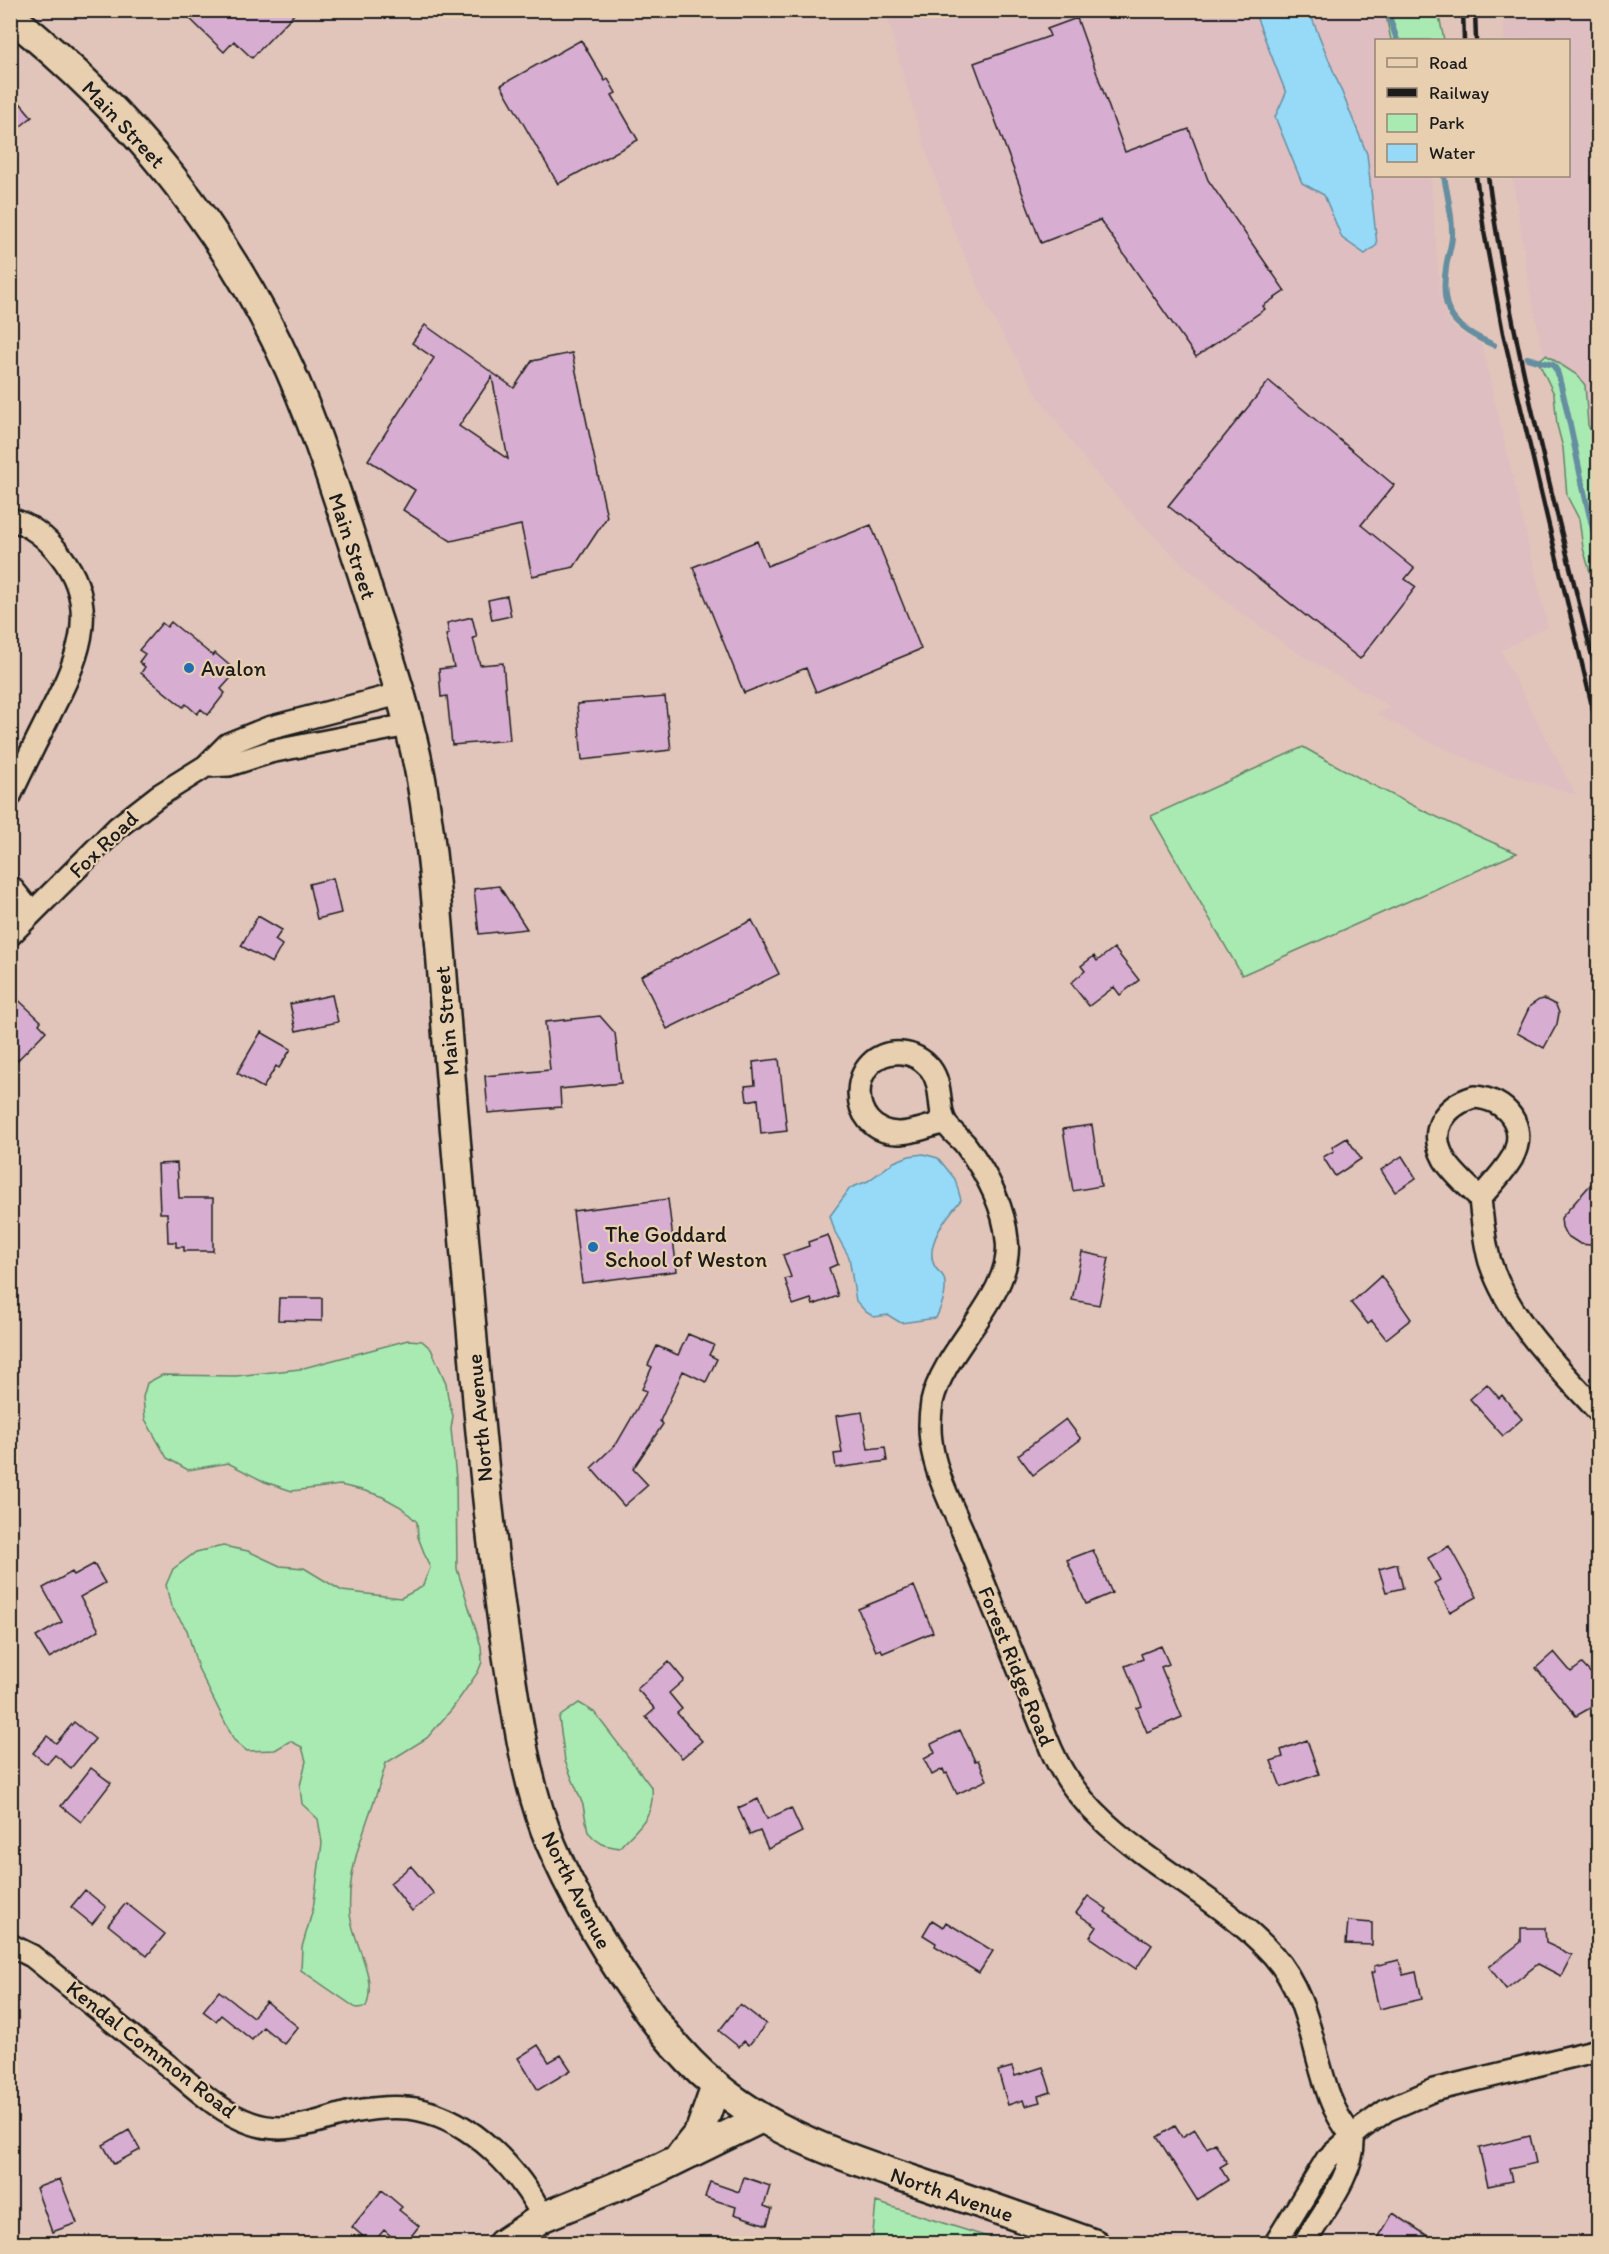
<svg xmlns="http://www.w3.org/2000/svg" width="1609" height="2254" font-family="Itim,sans-serif">
<style>
.built{fill:#dfbec1}
.green{fill:#a9eab2;stroke:#628367;stroke-width:1.5}
.water{fill:#96daf8;stroke:#658ea0;stroke-width:1.5}
.lines{fill:none;stroke-linecap:round;stroke-linejoin:round}
.stream{stroke:#658ea0;stroke-width:6}
.building{fill:#d8add2;stroke:#1c1c1c;stroke-width:1.5;fill-rule:evenodd}
.street-casing{stroke:#1c1c1c;stroke-width:26}
.secondary-casing{stroke:#1c1c1c;stroke-width:33}
.street{stroke:#e7cfaf;stroke-width:21}
.secondary{stroke:#e7cfaf;stroke-width:28}
.rail{stroke:#1c1c1c;stroke-width:4.5}
.poi-dot{fill:#1f6fb2;stroke:#e7cfaf;stroke-width:2}
.labels{text-anchor:middle;stroke-width:4.5;stroke-linejoin:round;paint-order:stroke}
.street-label{font-size:22px;fill:#1c1c1c;stroke:#e7cfaf}
.poi-label{font-size:22px;fill:#1c1c1c;stroke:#e7cfaf;text-anchor:start}
</style>
<rect width="100%" height="100%" fill="#e2c5ba"/>
<filter id="ink" filterUnits="userSpaceOnUse"><feTurbulence type="fractalNoise" baseFrequency=".0167" numOctaves="2"/><feDisplacementMap in="SourceGraphic" scale="12" xChannelSelector="R" yChannelSelector="G"/><feConvolveMatrix kernelMatrix="1 2 1 2 8 2 1 2 1" color-interpolation-filters="sRGB"/></filter>
<g filter="url(#ink)">
<path class="built" d="M 886,11 L 1386,11 L 1396,40 L 1376,40 L 1376,176 L 1431,176 L 1440,293 L 1446,318 L 1459,331 L 1482,345 L 1548,626 L 1501,651 L 1576,795 L 1488,768 L 1423,739 L 1376,714 L 1390,707 L 1297,653 L 1239,612 L 1180,562 L 1126,508 L 1088,465 L 1039,398 L 990,313 L 952,227 L 924,146 L 899,62 Z
M 1504,11 L 1598,11 L 1598,551 L 1567,413 L 1545,364 L 1530,292 L 1512,176 L 1568,176 L 1568,40 L 1504,40 Z"/>
<path class="green" d="M 1385,11 L 1438,11 L 1444,40 L 1391,40 Z
M 1546,355 L 1577,375 L 1585,385 L 1588,425 L 1597,445 L 1598,457 L 1598,599 L 1583,548 L 1579,519 L 1567,496 L 1563,448 L 1557,425 L 1554,394 L 1538,361 Z
M 1303,747 C 1373,787 1443,822 1517,853 L 1242,975 L 1151,816 Z
M 408,1340 L 422,1341 L 431,1349 L 446,1383 L 448,1398 L 453,1416 L 451,1429 L 456,1478 L 457,1569 L 481,1646 L 482,1662 L 478,1672 L 452,1709 L 427,1738 L 386,1763 C 373,1813 346,1860 350,1914 C 353,1944 378,1976 366,2007 L 356,2008 L 301,1970 L 302,1947 L 313,1909 L 322,1843 L 318,1819 L 302,1804 L 300,1786 L 306,1761 L 302,1747 L 290,1741 L 275,1750 L 247,1751 L 234,1740 L 198,1668 L 187,1630 L 171,1606 L 166,1585 L 173,1569 L 196,1552 L 223,1546 L 248,1551 L 280,1566 L 304,1568 L 342,1591 L 401,1598 L 422,1587 L 430,1568 L 418,1537 L 417,1522 L 401,1507 L 381,1496 L 362,1490 L 340,1485 L 292,1491 L 265,1482 L 228,1463 L 188,1470 L 167,1458 L 145,1419 L 143,1397 L 147,1383 L 162,1375 L 236,1376 L 300,1369 Z
M 579,1703 L 594,1712 L 652,1788 C 655,1817 637,1828 619,1848 L 604,1845 L 595,1839 L 588,1832 L 583,1805 L 565,1761 L 559,1717 Z
M 876,2202 L 1007,2243 L 872,2243 Z"/>
<path class="water" d="M 1254,11 L 1309,11 L 1367,154 L 1377,245 L 1365,254 L 1342,238 L 1324,195 L 1302,183 L 1275,117 L 1286,93 Z
M 923,1154 L 938,1158 L 955,1179 L 961,1200 C 948,1215 923,1245 935,1267 C 940,1275 945,1272 945,1287 C 946,1297 940,1309 936,1318 L 901,1323 L 888,1315 L 874,1317 L 866,1312 L 856,1301 L 849,1257 L 835,1232 L 830,1216 L 850,1188 L 868,1181 L 894,1162 L 909,1156 Z"/>
<g class="lines">
<path class="stream" d="M 1387,10 L 1397,40
M 1444,176 C 1447,195 1453,216 1452,236 C 1452,246 1447,257 1446,268 C 1439,313 1454,328 1494,345
M 1527,358 L 1553,365 L 1557,371 C 1574,429 1580,489 1598,546"/>
</g>
<path class="building" d="M 181,10 L 298,10 L 252,58 L 234,41 L 224,52 Z
M 1077,18 L 1125,152 L 1189,129 L 1208,180 L 1285,291 L 1263,306 L 1265,309 L 1196,357 L 1100,220 L 1041,243 L 974,63 L 1050,36 L 1047,29 Z
M 581,40 L 605,81 L 608,79 L 616,93 L 612,95 L 638,140 L 558,184 L 501,85 Z
M 10,91 L 32,117 L 10,135 Z
M 425,325 L 514,388 L 532,361 L 572,353 L 607,517 L 574,567 L 532,576 L 521,525 L 451,541 L 403,510 L 415,490 L 368,460 L 434,358 L 412,343 ZM 492,377 L 508,459 L 459,426 Z
M 1269,381 L 1394,485 L 1361,525 L 1414,568 L 1405,579 L 1416,587 L 1360,659 L 1168,506 Z
M 871,525 L 921,649 L 816,692 L 806,668 L 744,693 L 693,567 L 757,541 L 767,566 Z
M 507,596 L 511,616 L 492,620 L 488,600 Z
M 472,617 L 477,637 L 473,638 L 480,665 L 503,663 L 510,740 L 452,745 L 447,696 L 441,697 L 439,669 L 454,667 L 446,635 L 449,634 L 447,623 Z
M 171,622 L 213,656 L 215,653 L 235,670 L 230,676 L 230,679 L 221,689 L 225,693 L 208,715 L 201,709 L 197,714 L 186,704 L 183,707 L 141,673 L 145,667 L 139,662 L 145,654 L 139,650 L 162,623 L 167,627 Z
M 665,697 L 671,750 L 582,760 L 577,704 Z
M 333,878 L 341,913 L 317,919 L 309,884 Z
M 499,886 L 527,929 L 479,934 L 474,889 Z
M 258,916 L 282,930 L 275,940 L 282,945 L 272,963 L 241,946 Z
M 752,920 L 779,974 L 667,1029 L 641,976 Z
M 1114,948 L 1139,980 L 1120,995 L 1114,987 L 1089,1006 L 1071,983 L 1085,971 L 1081,966 L 1094,956 L 1097,961 Z
M 10,992 L 41,1021 L 39,1024 L 46,1031 L 10,1068 Z
M 332,995 L 338,1022 L 296,1031 L 290,1004 Z
M 1544,999 L 1556,1005 L 1559,1013 L 1557,1024 L 1544,1048 L 1517,1033 L 1530,1006 L 1539,1000 Z
M 600,1016 L 615,1033 L 621,1083 L 560,1089 L 561,1107 L 488,1113 L 485,1076 L 550,1070 L 545,1022 Z
M 261,1032 L 291,1049 L 279,1068 L 276,1066 L 263,1088 L 237,1073 Z
M 779,1059 L 787,1131 L 761,1134 L 758,1099 L 747,1101 L 745,1086 L 755,1085 L 753,1062 Z
M 1092,1125 L 1101,1186 L 1073,1191 L 1063,1129 Z
M 1347,1138 L 1361,1159 L 1335,1176 L 1323,1157 L 1334,1151 L 1332,1147 Z
M 1402,1156 L 1416,1178 L 1395,1192 L 1381,1170 Z
M 177,1163 L 179,1198 L 213,1198 L 213,1251 L 184,1251 L 184,1247 L 176,1247 L 176,1242 L 168,1242 L 167,1213 L 160,1213 L 158,1164 Z
M 1599,1175 L 1599,1236 L 1590,1245 L 1580,1244 L 1566,1235 L 1562,1227 L 1561,1218 Z
M 668,1199 L 677,1271 L 582,1283 L 573,1211 Z
M 828,1235 L 838,1264 L 829,1268 L 838,1296 L 813,1305 L 811,1299 L 793,1305 L 785,1279 L 791,1277 L 783,1255 L 809,1246 L 808,1242 Z
M 1082,1252 L 1109,1258 L 1099,1305 L 1072,1300 Z
M 1381,1276 L 1411,1319 L 1386,1339 L 1372,1321 L 1368,1324 L 1351,1303 Z
M 279,1298 L 322,1298 L 322,1321 L 278,1320 Z
M 688,1334 L 714,1345 L 709,1355 L 717,1359 L 706,1382 L 683,1371 L 660,1421 L 663,1424 L 633,1469 L 648,1485 L 624,1506 L 591,1468 L 617,1443 L 647,1391 L 642,1389 L 652,1367 L 648,1365 L 657,1346 L 678,1355 Z
M 1487,1384 L 1499,1398 L 1502,1395 L 1522,1419 L 1503,1436 L 1470,1399 Z
M 862,1412 L 868,1449 L 885,1447 L 887,1461 L 836,1468 L 834,1454 L 842,1453 L 836,1416 Z
M 1066,1419 L 1081,1439 L 1033,1475 L 1018,1455 Z
M 1449,1546 L 1477,1597 L 1450,1612 L 1434,1583 L 1440,1580 L 1428,1558 Z
M 1093,1550 L 1112,1593 L 1086,1604 L 1067,1560 Z
M 94,1564 L 105,1583 L 80,1597 L 99,1630 L 49,1658 L 36,1637 L 62,1622 L 43,1588 L 72,1572 L 74,1575 Z
M 1397,1564 L 1403,1588 L 1386,1592 L 1379,1569 Z
M 914,1586 L 933,1632 L 883,1653 L 881,1649 L 876,1651 L 858,1609 Z
M 1161,1646 L 1169,1664 L 1161,1667 L 1182,1717 L 1147,1732 L 1137,1708 L 1142,1706 L 1125,1666 L 1143,1659 L 1141,1654 Z
M 1554,1652 L 1571,1672 L 1582,1664 L 1599,1682 L 1599,1703 L 1576,1716 L 1536,1668 Z
M 669,1662 L 684,1680 L 669,1693 L 682,1709 L 677,1713 L 702,1741 L 682,1758 L 646,1717 L 655,1709 L 637,1689 Z
M 74,1722 L 95,1739 L 71,1768 L 55,1755 L 47,1764 L 33,1753 L 47,1736 L 56,1743 Z
M 960,1730 L 975,1761 L 978,1760 L 987,1780 L 957,1794 L 947,1773 L 945,1774 L 943,1769 L 932,1775 L 924,1759 L 935,1753 L 931,1744 Z
M 1307,1740 L 1319,1774 L 1281,1787 L 1271,1761 L 1283,1757 L 1281,1750 Z
M 91,1768 L 111,1783 L 81,1822 L 61,1806 Z
M 758,1799 L 767,1819 L 791,1808 L 802,1832 L 768,1849 L 760,1831 L 750,1835 L 738,1808 Z
M 411,1866 L 434,1894 L 412,1911 L 390,1883 Z
M 85,1890 L 106,1907 L 92,1924 L 71,1907 Z
M 1088,1896 L 1107,1909 L 1105,1912 L 1152,1945 L 1136,1969 L 1090,1937 L 1097,1927 L 1076,1913 Z
M 126,1903 L 165,1934 L 147,1956 L 108,1925 Z
M 932,1920 L 943,1927 L 946,1922 L 993,1951 L 979,1973 L 935,1946 L 936,1943 L 923,1935 Z
M 1348,1921 L 1372,1923 L 1372,1945 L 1346,1944 Z
M 1521,1928 L 1545,1928 L 1546,1943 L 1572,1955 L 1561,1976 L 1538,1964 L 1506,1989 L 1489,1967 L 1521,1942 Z
M 1399,1960 L 1403,1975 L 1416,1972 L 1422,1999 L 1379,2009 L 1371,1973 L 1375,1972 L 1374,1966 Z
M 219,1991 L 253,2017 L 266,2001 L 298,2027 L 284,2044 L 263,2027 L 252,2040 L 221,2015 L 216,2021 L 203,2011 Z
M 740,2004 L 766,2024 L 749,2045 L 744,2041 L 739,2047 L 719,2031 Z
M 538,2045 L 549,2062 L 561,2055 L 571,2070 L 538,2090 L 518,2058 Z
M 1012,2067 L 1015,2076 L 1043,2067 L 1051,2092 L 1038,2096 L 1040,2102 L 1025,2106 L 1023,2100 L 1008,2105 L 998,2071 Z
M 1175,2126 L 1182,2137 L 1195,2129 L 1207,2148 L 1215,2143 L 1227,2163 L 1220,2167 L 1228,2180 L 1197,2200 L 1157,2137 Z
M 129,2130 L 140,2150 L 114,2164 L 103,2145 Z
M 1530,2136 L 1536,2163 L 1509,2169 L 1512,2181 L 1488,2186 L 1479,2148 Z
M 744,2177 L 770,2186 L 764,2206 L 772,2209 L 767,2225 L 734,2214 L 736,2207 L 705,2197 L 710,2182 L 739,2192 Z
M 60,2179 L 77,2223 L 52,2232 L 36,2188 Z
M 382,2190 L 402,2207 L 399,2210 L 419,2226 L 405,2244 L 400,2244 L 384,2230 L 372,2244 L 352,2227 Z
M 1393,2213 L 1440,2244 L 1387,2244 L 1378,2238 Z"/>
<g class="lines">
<g class="street-casing">
<path id="street" d="M 10,519 C 32,525 48,539 61,556 C 103,610 75,665 48,718 C 35,744 22,770 10,796
M 206,766 L 229,765 L 270,752 L 408,725
M 10,886 L 32,913
M 10,935 L 118,827 L 158,796 L 206,766 L 228,744 L 268,728 L 399,694
M 1474,1097 C 1506,1099 1529,1126 1512,1158 C 1504,1172 1491,1185 1480,1198 C 1468,1186 1453,1174 1444,1159 C 1428,1130 1444,1106 1474,1097 Z
M 945,1122 C 930,1126 913,1133 898,1133 C 844,1132 847,1049 902,1053 C 913,1054 923,1060 930,1068 C 944,1086 937,1110 946,1123 C 950,1131 959,1137 965,1144 C 985,1171 1004,1206 1007,1240 C 1014,1296 944,1347 932,1402 C 930,1415 929,1428 931,1441 C 935,1476 955,1511 968,1544 C 996,1612 1023,1681 1051,1749 C 1093,1846 1205,1880 1273,1955 C 1309,1995 1312,2050 1330,2098 C 1335,2112 1343,2125 1353,2137
M 1480,1198 C 1482,1219 1484,1241 1490,1262 C 1509,1320 1558,1367 1598,1411
M 10,1945 L 32,1956 C 76,1992 121,2028 166,2064 C 192,2085 219,2112 251,2123 C 287,2136 318,2120 352,2112 C 374,2108 398,2105 420,2110 C 473,2121 519,2170 543,2217
M 1275,2244 L 1327,2159 L 1362,2128 L 1387,2110 L 1434,2090 L 1598,2050
M 1304,2244 C 1321,2214 1356,2172 1353,2137"/>
</g>
<g class="secondary-casing">
<path id="secondary" d="M 10,16 C 129,111 228,231 290,370 C 319,436 340,504 362,572 C 383,640 408,708 421,779 C 437,871 441,966 449,1059 C 458,1174 468,1290 478,1406 C 486,1491 495,1575 508,1659 C 517,1716 525,1774 545,1829 C 564,1879 591,1926 620,1971 C 647,2011 676,2053 714,2084 C 773,2134 846,2158 918,2182 C 977,2202 1036,2223 1095,2244
M 681,2155 L 700,2131 L 716,2086
M 502,2244 L 543,2217 L 656,2170 L 762,2118"/>
</g>
<use href="#street" class="street"/>
<use href="#secondary" class="secondary"/>
<path class="rail" d="M 1463,10 L 1464,40
M 1475,10 L 1476,40
M 1476,176 L 1484,231 L 1503,333 L 1598,731
M 1488,176 C 1511,346 1558,514 1598,681"/>
</g>
</g>
<g class="poi-dot">
<circle cx="189" cy="668" r="6"/>
<circle cx="593" cy="1247" r="6"/>
</g>
<g class="labels">
<g class="street-label">
<text transform="translate(124 124) rotate(47)" y="8">Main Street</text>
<text transform="translate(353 546) rotate(72)" y="8">Main Street</text>
<text transform="translate(103 844) rotate(-44)" y="8">Fox Road</text>
<text transform="translate(446 1021) rotate(-95)" y="8">Main Street</text>
<text transform="translate(479 1418) rotate(-95)" y="8">North Avenue</text>
<text transform="translate(1017 1666) rotate(68)" y="8">Forest Ridge Road</text>
<text transform="translate(577 1890) rotate(63)" y="8">North Avenue</text>
<text transform="translate(152 2049) rotate(38)" y="8">Kendal Common Road</text>
<text transform="translate(952 2194) rotate(19)" y="8">North Avenue</text>
</g>
<g class="poi-label">
<text x="201" y="676">Avalon</text>
<text x="605" y="1242">The Goddard<tspan x="605" dy="25">School of Weston</tspan></text>
</g>
</g>
<rect width="1609" height="2254" fill="none" stroke="#e7cfaf" stroke-width="36"/>
<rect x="18" y="18" width="1573" height="2218" fill="none" stroke="#1c1c1c" stroke-width="2" filter="url(#ink)"/>
<rect x="1375" y="39" width="195" height="138" fill="#e7cfaf" stroke="#968774" stroke-width="1.5"/>
<rect x="1387" y="58" width="30" height="9" fill="#e7cfaf" stroke="#968774" stroke-width="1.5"/>
<text x="1429" y="69" font-size="18" fill="#1c1c1c">Road</text>
<rect x="1387" y="88" width="30" height="9" fill="#1c1c1c" stroke="#968774" stroke-width="1.5"/>
<text x="1429" y="99" font-size="18" fill="#1c1c1c">Railway</text>
<rect x="1387" y="114" width="30" height="18" fill="#a9eab2" stroke="#968774" stroke-width="1.5"/>
<text x="1429" y="129" font-size="18" fill="#1c1c1c">Park</text>
<rect x="1387" y="144" width="30" height="18" fill="#96daf8" stroke="#968774" stroke-width="1.5"/>
<text x="1429" y="159" font-size="18" fill="#1c1c1c">Water</text>
</svg>
